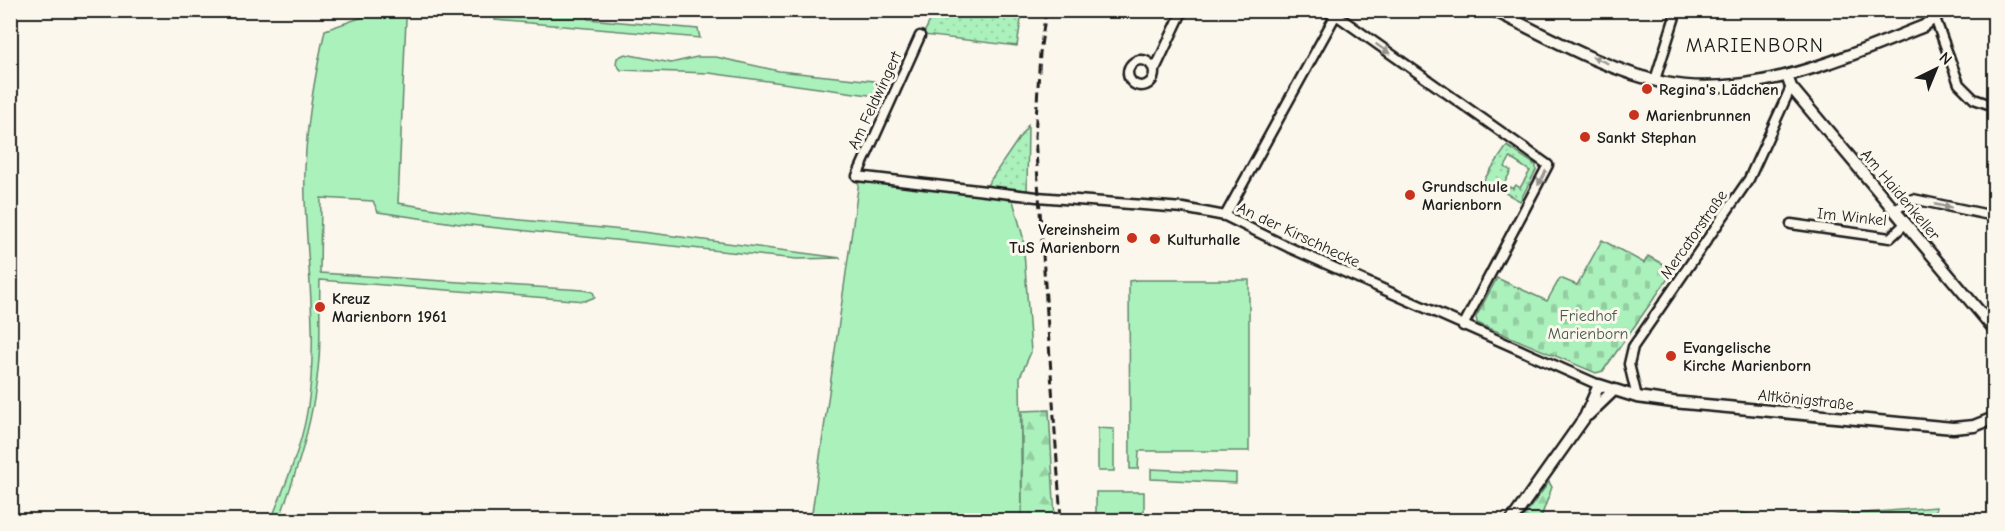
<svg xmlns="http://www.w3.org/2000/svg" width="2005" height="531" font-family="'Comic Neue',sans-serif">
<style>
.grass{fill:#abf1bc;stroke:#64866c;stroke-width:1.5}
.forest{fill:url(#forest-firs);stroke:#64866c;stroke-width:1.5}
.cemetery{fill:url(#cemetery-stones);stroke:#64866c;stroke-width:1.5}
.garden{fill:url(#garden-dots);stroke:#64866c;stroke-width:1.5;fill-rule:evenodd}
.lines{fill:none;stroke-linecap:round;stroke-linejoin:round}
.minor-casing{stroke:#1c1c1c;stroke-width:13}
.tertiary-casing{stroke:#1c1c1c;stroke-width:15}
.minor{stroke:#fbf7ec;stroke-width:8}
.tertiary{stroke:#fbf7ec;stroke-width:10}
.rail{stroke:#1c1c1c;stroke-width:3;stroke-dasharray:9 4.5;stroke-linecap:butt}
.oneway{fill:#97948e}
.poi-dot{fill:#c8321e;stroke:#fbf7ec;stroke-width:2}
.labels{text-anchor:middle;stroke-width:6;stroke-linejoin:round;paint-order:stroke}
.poi-label{font-size:16px;font-weight:bold;fill:#1c1c1c;stroke:#fbf7ec;text-anchor:start}
.street-label{font-size:16px;fill:#1c1c1c;stroke:#fbf7ec}
.park-label{font-size:16px;fill:#475c4c;stroke:#fbf7ec}
.quarter-label{font-size:20px;letter-spacing:1.5px;fill:#1c1c1c;stroke:#fbf7ec}
</style>
<defs>
<pattern id="forest-firs" width="22" height="20" patternUnits="userSpaceOnUse" patternTransform="scale(1.5)"><rect width="22" height="20" fill="#abf1bc"/><path d="M5 1l3.5 6h-7zM16 11l3.5 6h-7z" fill="#93cea1"/></pattern>
<pattern id="cemetery-stones" width="16" height="16" patternUnits="userSpaceOnUse" patternTransform="scale(1.5)"><rect width="16" height="16" fill="#abf1bc"/><path d="M2 7V4a2 2 0 0 1 4 0v3zM10 15v-3a2 2 0 0 1 4 0v3z" fill="#93cea1"/></pattern>
<pattern id="garden-dots" width="8" height="8" patternUnits="userSpaceOnUse" patternTransform="scale(1.5)"><rect width="8" height="8" fill="#abf1bc"/><path d="M2 2h.1M6 6h.1" fill="none" stroke="#93cea1" stroke-width="1.8" stroke-linecap="round"/></pattern>
</defs>
<rect width="100%" height="100%" fill="#fbf7ec"/>
<filter id="ink" filterUnits="userSpaceOnUse"><feTurbulence type="fractalNoise" baseFrequency=".0167" numOctaves="2"/><feDisplacementMap in="SourceGraphic" scale="12" xChannelSelector="R" yChannelSelector="G"/><feConvolveMatrix kernelMatrix="1 2 1 2 8 2 1 2 1" color-interpolation-filters="sRGB"/></filter>
<g filter="url(#ink)">
<path class="grass" d="M 380,11 L 420,11 L 411,12 L 406,19 L 398,203 L 480,216 L 643,232 L 841,258 L 797,259 L 460,224 L 378,212 L 373,201 L 321,198 L 320,273 L 583,290 L 593,292 L 595,297 L 585,301 L 320,280 C 319,306 321,333 319,359 C 315,416 298,468 279,520 L 271,520 C 285,486 301,448 307,412 C 319,341 307,269 305,198 C 303,141 313,85 325,30 Z
M 497,11 L 587,11 L 588,19 L 698,29 L 700,38 L 495,20 Z
M 625,54 L 671,63 L 697,57 L 716,57 L 779,71 L 874,81 L 882,85 L 883,92 L 869,95 L 709,73 L 621,70 L 616,64 L 617,58 Z
M 859,181 L 1012,197 L 1023,237 L 1031,352 L 1020,377 L 1022,520 L 811,520 Z
M 1138,280 L 1249,280 L 1249,451 L 1139,451 L 1138,469 L 1130,469 L 1129,281 Z
M 1098,428 L 1114,429 L 1114,471 L 1098,471 Z
M 1151,469 L 1236,473 L 1236,483 L 1151,479 Z
M 1096,492 L 1144,492 L 1144,520 L 1096,520 Z"/>
<path class="forest" d="M 1049,410 L 1055,520 L 1022,520 L 1022,411 Z
M 1549,482 L 1552,487 L 1540,520 L 1521,520 Z
M 1936,507 L 1935,520 L 1735,520 L 1738,512 L 1780,520 Z"/>
<path class="cemetery" d="M 1602,240 L 1644,263 L 1648,256 L 1674,270 L 1603,371 L 1596,373 L 1477,323 L 1476,317 L 1497,278 L 1547,301 L 1560,278 L 1577,285 Z"/>
<path class="garden" d="M 1002,10 L 1022,13 L 1017,46 L 923,35 L 935,11 Z
M 1028,125 L 1027,191 L 985,188 Z
M 1507,146 L 1536,165 L 1536,170 L 1520,201 L 1483,181 ZM 1510,158 L 1530,171 L 1520,188 L 1516,185 L 1513,189 L 1504,184 L 1511,171 L 1505,167 Z"/>
<g class="lines">
<g class="minor-casing">
<path id="minor" d="M 1324,10 L 1336,15 L 1548,165 L 1463,326
M 1935,18 L 1959,84 L 1974,99 L 1994,106
M 920,36 L 857,176 L 1037,197 L 1183,208 L 1225,216 L 1288,247 L 1599,385
M1128 73a13 13 0 1 1 26 0a13 13 0 1 1-26 0Z
M 1153,68 L 1156,67 L 1183,10
M 1655,80 L 1677,10
M 1895,210 L 1913,199 L 1994,216
M 1225,216 L 1338,11
M 1791,224 L 1890,238 L 1906,223
M 1637,397 L 1629,364 L 1633,347 L 1749,179 L 1791,87"/>
</g>
<g class="tertiary-casing">
<path id="tertiary" d="M 1493,10 C 1547,36 1605,70 1665,83 C 1751,100 1846,57 1924,26 L 1943,10
M 1787,76 L 1791,87 L 1994,329
M 1588,415 L 1613,391
M 1512,520 L 1585,417 L 1599,385 L 1637,397 L 1673,402 L 1953,428 L 1974,426 L 1994,418"/>
</g>
<use href="#minor" class="minor"/>
<use href="#tertiary" class="tertiary"/>
<path class="rail" d="M 1046,10 L 1040,53 L 1035,137 L 1061,520"/>
</g>
<defs><path id="oneway-solid" d="M-6-.8H1V-3.2L6.5 0L1 3.2V.8H-6Z" transform="scale(1.5)"/></defs>
<g class="oneway">
<use href="#oneway-solid" transform="translate(1383 49) rotate(35)"/>
<use href="#oneway-solid" transform="translate(1600 60) rotate(-157)"/>
<use href="#oneway-solid" transform="translate(1542 178) rotate(118)"/>
<use href="#oneway-solid" transform="translate(1943 206) rotate(11)"/>
</g>
</g>
<g class="poi-dot">
<circle cx="1647" cy="89" r="6"/>
<circle cx="1634" cy="115" r="6"/>
<circle cx="1585" cy="137" r="6"/>
<circle cx="1410" cy="195" r="6"/>
<circle cx="1132" cy="238" r="6"/>
<circle cx="1155" cy="239" r="6"/>
<circle cx="320" cy="307" r="6"/>
<circle cx="1671" cy="356" r="6"/>
</g>
<g class="labels">
<g class="poi-label">
<text x="1659" y="95">Regina's Lädchen</text>
<text x="1646" y="121">Marienbrunnen</text>
<text x="1597" y="143">Sankt Stephan</text>
<text x="1422" y="192">Grundschule<tspan x="1422" dy="18">Marienborn</tspan></text>
<text x="1120" y="235" text-anchor="end">Vereinsheim<tspan x="1120" dy="18">TuS Marienborn</tspan></text>
<text x="1167" y="245">Kulturhalle</text>
<text x="332" y="304">Kreuz<tspan x="332" dy="18">Marienborn 1961</tspan></text>
<text x="1683" y="353">Evangelische<tspan x="1683" dy="18">Kirche Marienborn</tspan></text>
</g>
<g class="street-label">
<text transform="translate(874 100) rotate(-65)" y="6">Am Feldwingert</text>
<text transform="translate(1901 194) rotate(50)" y="6">Am Haidenkeller</text>
<text transform="translate(1852 216) rotate(6)" y="6">Im Winkel</text>
<text transform="translate(1299 234) rotate(25)" y="6">An der Kirschhecke</text>
<text transform="translate(1693 234) rotate(-55)" y="6">Mercatorstraße</text>
<text transform="translate(1806 399) rotate(6)" y="6">Altkönigstraße</text>
</g>
<g class="park-label">
<text x="1588" y="321">Friedhof<tspan x="1588" dy="18">Marienborn</tspan></text>
</g>
<g class="quarter-label">
<text x="1755" y="52">MARIENBORN</text>
</g>
</g>
<rect width="2005" height="531" fill="none" stroke="#fbf7ec" stroke-width="36"/>
<rect x="18" y="18" width="1969" height="495" fill="none" stroke="#1c1c1c" stroke-width="2" filter="url(#ink)"/>
<g transform="translate(1936 69) rotate(43)" stroke="#fbf7ec" stroke-width="4.5" paint-order="stroke">
<path d="M0-4.5L10 22L0 15L-10 22Z" fill="#1c1c1c"/>
<text y="-9" font-size="16" font-weight="bold" text-anchor="middle" fill="#1c1c1c">N</text>
</g>
</svg>
